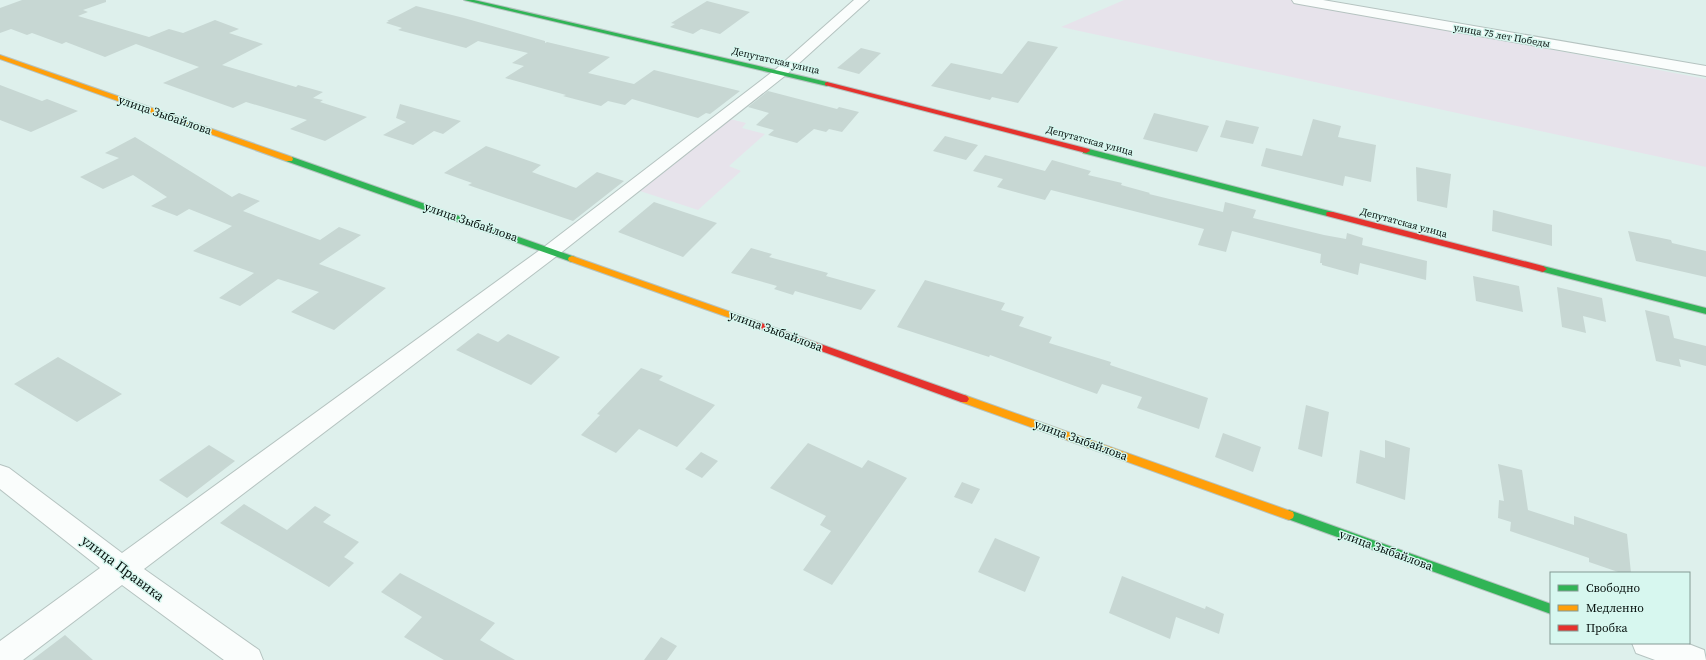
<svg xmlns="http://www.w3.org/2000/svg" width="1706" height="660" font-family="'Source Serif 4',serif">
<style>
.green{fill:#e7e3eb}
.building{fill:#c7d7d3}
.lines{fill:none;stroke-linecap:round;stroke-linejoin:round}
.street-casing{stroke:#b5c3c0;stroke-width:2}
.fast-casing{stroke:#b5c3c0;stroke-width:2}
.slow-casing{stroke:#b5c3c0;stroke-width:2}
.jam-casing{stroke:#b5c3c0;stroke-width:2}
.street{fill:#fafdfc;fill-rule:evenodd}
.fast{fill:#30b455;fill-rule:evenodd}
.slow{fill:#ff9f0a;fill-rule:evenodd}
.jam{fill:#e5322d;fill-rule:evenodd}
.labels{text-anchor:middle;stroke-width:3;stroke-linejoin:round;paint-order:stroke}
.far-street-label{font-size:10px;fill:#040e0b;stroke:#d7f7ef}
.street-label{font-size:12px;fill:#040e0b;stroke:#d7f7ef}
.near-street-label{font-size:14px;fill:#040e0b;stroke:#d7f7ef}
</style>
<rect width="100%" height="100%" fill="#def0ec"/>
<path class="green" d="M 1124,0 L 1291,0 L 1706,79 L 1706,167 L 1061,27 Z
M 730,119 L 746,123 L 742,128 L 765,134 L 729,166 L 741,171 L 698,210 L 640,191 Z"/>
<path class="building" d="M 22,0 L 106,0 L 106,2 L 83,10 L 88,12 L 78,16 L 149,37 L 169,29 L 183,33 L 215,20 L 239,29 L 229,33 L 263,44 L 222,65 L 296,87 L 298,85 L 323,92 L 313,98 L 323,100 L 320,102 L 367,117 L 325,141 L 290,129 L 307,120 L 246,102 L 233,108 L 163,83 L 199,67 L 136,44 L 105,57 L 66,42 L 62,44 L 32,33 L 27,35 L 11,29 L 0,33 L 0,8 Z
M 707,1 L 750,12 L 720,34 L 701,29 L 693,34 L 670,27 L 675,24 L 671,23 Z
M 416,6 L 464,18 L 545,41 L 545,43 L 547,42 L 610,57 L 588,73 L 634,84 L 654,70 L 740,91 L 710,114 L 706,113 L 698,118 L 632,99 L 625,105 L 608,101 L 601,106 L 563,96 L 566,95 L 505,78 L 524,66 L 512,63 L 528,53 L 478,41 L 466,48 L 398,30 L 402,28 L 386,23 L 389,21 L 387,21 Z
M 1028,41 L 1058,47 L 1018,103 L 992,97 L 990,100 L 931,86 L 951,63 L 1002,74 Z
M 861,48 L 881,53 L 859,74 L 837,68 Z
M 0,85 L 42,101 L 47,99 L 78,111 L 31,132 L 0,120 Z
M 768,91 L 837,109 L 839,107 L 859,112 L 842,132 L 829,129 L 826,132 L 814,129 L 797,143 L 768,135 L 774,130 L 756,125 L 769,113 L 748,107 Z
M 400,104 L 454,119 L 461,121 L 443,134 L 434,131 L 413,145 L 383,135 L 406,122 L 396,118 Z
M 1154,113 L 1209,126 L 1197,152 L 1143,139 Z
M 1313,119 L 1341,126 L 1338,137 L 1376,145 L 1371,182 L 1345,176 L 1343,186 L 1261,166 L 1266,148 L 1302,156 Z
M 1226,120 L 1259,127 L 1253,144 L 1220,137 Z
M 945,136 L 978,145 L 966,160 L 933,151 Z
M 135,137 L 232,197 L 239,193 L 260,201 L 243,211 L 251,214 L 320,240 L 339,227 L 361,235 L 319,264 L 386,288 L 334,330 L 291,312 L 319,292 L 278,279 L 240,306 L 219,298 L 254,273 L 193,251 L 232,226 L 189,209 L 177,216 L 151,206 L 167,197 L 133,175 L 103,189 L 80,177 L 119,158 L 105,153 Z
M 486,146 L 541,165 L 532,172 L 576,188 L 597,172 L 624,181 L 573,221 L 468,185 L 472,183 L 444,173 Z
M 985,155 L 1045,171 L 1052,160 L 1091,171 L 1088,175 L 1122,183 L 1121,185 L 1150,193 L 1149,194 L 1223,212 L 1225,202 L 1256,210 L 1253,218 L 1324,235 L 1346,239 L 1347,233 L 1363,238 L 1362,245 L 1427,261 L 1426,280 L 1360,263 L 1358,275 L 1322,265 L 1322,263 L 1320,263 L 1321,254 L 1232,231 L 1226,252 L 1198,245 L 1204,229 L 1051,190 L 1045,200 L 997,187 L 1003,179 L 973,171 Z
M 1416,167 L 1451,174 L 1447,208 L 1417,201 Z
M 654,202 L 717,223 L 683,257 L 618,232 Z
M 1493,210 L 1552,225 L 1552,246 L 1492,231 Z
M 1628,231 L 1671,240 L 1672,243 L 1706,251 L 1706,277 L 1636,261 Z
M 751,248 L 772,254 L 769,257 L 828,273 L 826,276 L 876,290 L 861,310 L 795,291 L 793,295 L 774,289 L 777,286 L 731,273 Z
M 1473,276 L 1519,286 L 1523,312 L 1476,301 Z
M 925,280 L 1005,303 L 1001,310 L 1024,317 L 1019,326 L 1052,337 L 1049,343 L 1111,362 L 1110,365 L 1208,398 L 1199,429 L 1137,408 L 1142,397 L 1102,384 L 1097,394 L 990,355 L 989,357 L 897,327 Z
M 1557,287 L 1602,298 L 1606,322 L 1583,316 L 1586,333 L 1562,327 Z
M 1645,310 L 1669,316 L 1674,338 L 1706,346 L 1706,366 L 1679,359 L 1681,367 L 1656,361 Z
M 478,333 L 498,342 L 508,334 L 560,357 L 531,385 L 456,350 Z
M 58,357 L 122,394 L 77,422 L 14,384 Z
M 641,368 L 663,376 L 659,380 L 715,405 L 677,447 L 639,429 L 616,453 L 581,435 L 600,415 L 597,414 Z
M 1306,405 L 1329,412 L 1322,457 L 1298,449 Z
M 1223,433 L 1261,447 L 1253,472 L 1215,457 Z
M 1385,440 L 1410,448 L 1405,500 L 1356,483 L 1360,450 L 1385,458 Z
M 808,443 L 862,468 L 868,460 L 907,478 L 832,585 L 803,570 L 831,531 L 820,525 L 826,516 L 770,488 Z
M 209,445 L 235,461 L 187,498 L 159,480 Z
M 701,452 L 718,461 L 702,478 L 685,469 Z
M 1498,464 L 1522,470 L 1528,510 L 1574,525 L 1574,516 L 1627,534 L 1631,573 L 1621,573 L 1589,562 L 1589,558 L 1510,531 L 1511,522 L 1498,518 L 1499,500 L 1504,501 Z
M 962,482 L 980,489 L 972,504 L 954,497 Z
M 244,504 L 287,530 L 315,506 L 331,515 L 323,522 L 359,542 L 344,557 L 354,563 L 329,587 L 220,523 Z
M 995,538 L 1040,557 L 1025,592 L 978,572 Z
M 400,573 L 495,623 L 480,640 L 515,660 L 444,660 L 404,637 L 422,617 L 381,592 Z
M 1122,576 L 1205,609 L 1206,606 L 1224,614 L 1219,634 L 1176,617 L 1170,639 L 1109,613 Z
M 65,635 L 93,660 L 32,660 Z
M 661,637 L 677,646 L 667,660 L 644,660 Z"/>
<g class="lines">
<g class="street-casing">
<path id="street" d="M 854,0 L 869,0 L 786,75 L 558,255 L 144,569 L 259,650 L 263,660 L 224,660 L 122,585 L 23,660 L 0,660 L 0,641 L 100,568 L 0,489 L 0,465 L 9,468 L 122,553 L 544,247 L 776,69 Z
M 1292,0 L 1323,0 L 1706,66 L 1706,76 L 1299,4 L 1294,3 Z
M 1632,643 L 1686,643 L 1704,650 L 1706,660 L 1655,660 L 1636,653 Z"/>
</g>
<g class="fast-casing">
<path id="fast" d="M 464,0 L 474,0 L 827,82 L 830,84 L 827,86 Z
M 1083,149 L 1089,149 L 1333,212 L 1334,214 L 1330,216 L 1327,216 L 1083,153 Z
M 286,157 L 292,157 L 575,257 L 576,259 L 572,262 L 569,261 L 286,161 Z
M 1543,266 L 1706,308 L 1706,314 L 1540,271 L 1539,269 L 1540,267 Z
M 1289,510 L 1551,604 L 1551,614 L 1285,518 L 1284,515 L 1285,512 Z"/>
</g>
<g class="slow-casing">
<path id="slow" d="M 0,55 L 292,157 L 293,159 L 292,161 L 286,161 L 0,59 Z
M 572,256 L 756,321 L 757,323 L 753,326 L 750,325 L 569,261 L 568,259 L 569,257 Z
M 964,395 L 1293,512 L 1294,515 L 1293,518 L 1289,520 L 961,402 L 959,399 L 961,396 Z"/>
</g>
<g class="jam-casing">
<path id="jam" d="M 827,82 L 1089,149 L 1090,151 L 1086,153 L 825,85 L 825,83 Z
M 1327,212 L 1333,212 L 1543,266 L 1547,269 L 1543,272 L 1327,216 L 1326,214 Z
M 753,320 L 967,396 L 969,399 L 967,402 L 961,402 L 750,325 L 749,323 Z"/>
</g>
<use href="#street" class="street"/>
<use href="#fast" class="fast"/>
<use href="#slow" class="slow"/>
<use href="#jam" class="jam"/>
</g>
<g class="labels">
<g class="far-street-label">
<text transform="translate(1502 35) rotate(10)" y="4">улица 75 лет Победы</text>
<text transform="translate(776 60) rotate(13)" y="4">Депутатская улица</text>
<text transform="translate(1090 140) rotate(15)" y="4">Депутатская улица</text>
<text transform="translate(1404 222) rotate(15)" y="4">Депутатская улица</text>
</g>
<g class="street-label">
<text transform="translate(165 115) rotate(19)" y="4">улица Зыбайлова</text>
<text transform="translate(471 222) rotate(19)" y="4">улица Зыбайлова</text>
<text transform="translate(776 331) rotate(20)" y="4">улица Зыбайлова</text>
<text transform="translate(1081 440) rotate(20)" y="4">улица Зыбайлова</text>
<text transform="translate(1386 550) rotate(20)" y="4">улица Зыбайлова</text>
</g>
<g class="near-street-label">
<text transform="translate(123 568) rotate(37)" y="5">улица Правика</text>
</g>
</g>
<rect x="1550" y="572" width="140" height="72" fill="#d7f7ef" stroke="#839a94"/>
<rect x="1558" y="585" width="20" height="6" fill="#30b455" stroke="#839a94"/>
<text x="1586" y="592" font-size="12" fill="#040e0b">Свободно</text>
<rect x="1558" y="605" width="20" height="6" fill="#ff9f0a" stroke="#839a94"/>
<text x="1586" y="612" font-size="12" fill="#040e0b">Медленно</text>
<rect x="1558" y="625" width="20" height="6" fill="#e5322d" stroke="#839a94"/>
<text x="1586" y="632" font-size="12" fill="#040e0b">Пробка</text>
</svg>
